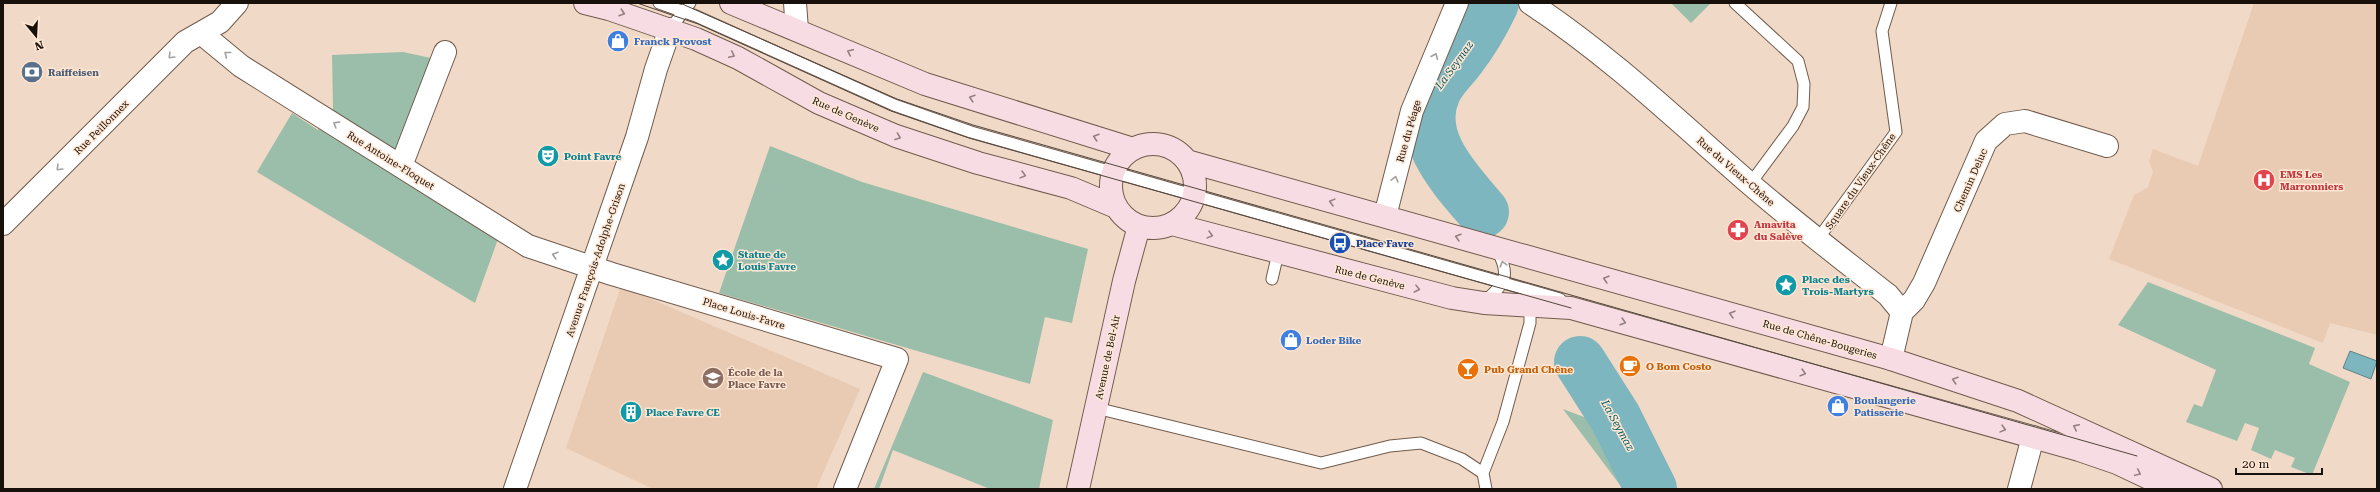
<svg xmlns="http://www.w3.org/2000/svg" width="2380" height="492" font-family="'Roboto Serif',serif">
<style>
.built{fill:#e9cbb4}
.green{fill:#9bbeaa}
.water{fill:#7db6be;stroke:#5f8488}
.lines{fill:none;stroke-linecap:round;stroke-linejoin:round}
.river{stroke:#7db6be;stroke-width:52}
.lane-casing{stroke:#705b4c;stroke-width:13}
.street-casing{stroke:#705b4c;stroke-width:24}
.secondary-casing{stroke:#705b4c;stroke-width:24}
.lane{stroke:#fff;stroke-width:11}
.street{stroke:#fff;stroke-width:22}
.secondary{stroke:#f8dce3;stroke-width:22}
.tram{stroke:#53463d;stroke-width:1}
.oneway{stroke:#938081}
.oneway2{stroke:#a39f9d}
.labels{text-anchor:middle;stroke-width:3;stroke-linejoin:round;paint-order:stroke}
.shop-label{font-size:10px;font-weight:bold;fill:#366cbe;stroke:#ffe7d4;text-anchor:start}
.service-label{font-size:10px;font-weight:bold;fill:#4e5e75;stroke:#ffe7d4;text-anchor:start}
.street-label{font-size:10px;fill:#18100a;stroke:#ffe7d4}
.culture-label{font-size:10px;font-weight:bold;fill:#0d838f;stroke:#ffe7d4;text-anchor:start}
.health-label{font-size:10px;font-weight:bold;fill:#be3a42;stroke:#ffe7d4;text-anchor:start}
.transit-label{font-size:10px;font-weight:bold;fill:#164399;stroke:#ffe7d4;text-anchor:start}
.food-label{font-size:10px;font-weight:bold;fill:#c56008;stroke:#ffe7d4;text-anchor:start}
.education-label{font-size:10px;font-weight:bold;fill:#785e54;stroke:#ffe7d4;text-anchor:start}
.water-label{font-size:11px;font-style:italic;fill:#035962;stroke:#ffe7d4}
</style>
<rect width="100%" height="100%" fill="#f1d9c7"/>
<path class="built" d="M 2254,3 L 2377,3 L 2377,335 L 2330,323 L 2323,343 L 2109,259 L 2134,195 L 2148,187 L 2153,172 L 2149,161 L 2153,149 L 2198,166 Z
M 621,286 L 860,389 L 816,489 L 653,489 L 566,448 Z"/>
<path class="green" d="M 1671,3 L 1711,3 L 1691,23 Z
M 403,52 L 450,62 L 401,180 L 498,239 L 475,303 L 257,172 L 292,113 L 318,130 L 333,108 L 332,55 Z
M 770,146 L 862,182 L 1088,249 L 1072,323 L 1045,317 L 1030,384 L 719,293 Z
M 2148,282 L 2315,348 L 2309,364 L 2350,382 L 2312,475 L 2291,467 L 2295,458 L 2275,450 L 2271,459 L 2251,450 L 2259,428 L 2245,423 L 2237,441 L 2186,422 L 2194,404 L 2202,407 L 2216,370 L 2118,325 Z
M 923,372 L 1053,420 L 1039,489 L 990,489 L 893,450 L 879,489 L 874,489 Z
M 1563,409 L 1602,424 L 1642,489 L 1623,489 Z"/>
<path class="water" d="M 2350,351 L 2377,361 L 2371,379 L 2343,368 Z"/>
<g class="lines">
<path class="river" d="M 1483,212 C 1456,180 1414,138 1435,92 C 1440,79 1452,69 1460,58 C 1473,41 1484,22 1493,3
M 1580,362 L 1615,417 L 1651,489"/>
<g class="lane-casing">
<path id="lane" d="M 659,3 L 696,16 L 894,105 L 971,132 L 1560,299
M 1735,3 L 1798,61 L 1804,84 L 1803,107 L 1793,126 L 1750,184
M 670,29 L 690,3
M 1818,239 L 1896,132 L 1882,31 L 1891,3
M 1272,279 L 1278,253
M 1484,302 C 1506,283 1511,275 1496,248
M 1096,408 L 1321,463 L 1390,446 L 1421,443 L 1462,459 L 1483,473 L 1503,422 L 1530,323 L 1530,304
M 1483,473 L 1486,489"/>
</g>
<g class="street-casing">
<path id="street" d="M 795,3 L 797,30
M 1530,3 C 1609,55 1678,121 1749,183 C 1794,222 1841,258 1888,295 L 1902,312 L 1891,359
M 201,33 L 241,66 L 528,246 L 612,274 L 897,359 L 845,489
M 401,166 L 445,52
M 1385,216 L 1412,111 L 1457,3
M 3,224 L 185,42 L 220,22 L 237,3
M 1902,312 L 1914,300 L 1924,283 L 1986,141 L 2005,124 L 2025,121 L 2107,146
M 515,489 L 637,137 L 656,69 L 670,29
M 2019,489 L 2033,437"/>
</g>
<g class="secondary-casing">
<path id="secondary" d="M 585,3 L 609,9 L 696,39 L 738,58 L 819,103 L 896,136 L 978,163 L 1071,188 L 1116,207
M 731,3 L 925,84 L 1133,149
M1111 186a42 42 0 1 1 84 0a42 42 0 1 1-84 0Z
M 1187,161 L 1891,359 L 2018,401 L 2211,489
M 1172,224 L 1452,298 L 1484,303 L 1571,308 L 2079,450 L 2117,463 L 2172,489
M 1078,489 L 1124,281 L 1139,226"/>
</g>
<use href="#lane" class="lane"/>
<use href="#street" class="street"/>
<use href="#secondary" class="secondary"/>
<path class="tram" d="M 637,3 L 698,24 L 891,111 L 969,138 L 1571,308
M 680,3 L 897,99 L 973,125 L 2137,456"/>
</g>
<defs><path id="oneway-chevron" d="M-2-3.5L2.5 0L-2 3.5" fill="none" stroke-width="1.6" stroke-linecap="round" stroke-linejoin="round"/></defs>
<g class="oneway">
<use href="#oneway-chevron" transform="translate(622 13) rotate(18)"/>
<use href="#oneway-chevron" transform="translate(850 52) rotate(-155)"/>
<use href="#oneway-chevron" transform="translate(732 55) rotate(25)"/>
<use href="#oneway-chevron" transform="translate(972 98) rotate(-163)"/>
<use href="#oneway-chevron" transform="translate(898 137) rotate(20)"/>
<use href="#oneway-chevron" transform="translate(1096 137) rotate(-162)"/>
<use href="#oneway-chevron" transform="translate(1023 175) rotate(15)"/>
<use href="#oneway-chevron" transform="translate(1332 202) rotate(-165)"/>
<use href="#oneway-chevron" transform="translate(1210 235) rotate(15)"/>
<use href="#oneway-chevron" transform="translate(1458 237) rotate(-164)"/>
<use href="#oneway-chevron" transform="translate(1606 279) rotate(-164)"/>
<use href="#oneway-chevron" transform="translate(1417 289) rotate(14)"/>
<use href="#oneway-chevron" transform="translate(1732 314) rotate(-164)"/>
<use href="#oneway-chevron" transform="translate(1623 322) rotate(16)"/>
<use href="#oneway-chevron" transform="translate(1803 373) rotate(16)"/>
<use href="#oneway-chevron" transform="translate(1955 380) rotate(-162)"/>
<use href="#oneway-chevron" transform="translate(2076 427) rotate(-154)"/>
<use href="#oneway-chevron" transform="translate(2003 429) rotate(15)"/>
<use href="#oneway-chevron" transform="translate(2138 473) rotate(25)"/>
</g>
<g class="oneway2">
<use href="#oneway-chevron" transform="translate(227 54) rotate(-141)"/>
<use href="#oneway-chevron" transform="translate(171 56) rotate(135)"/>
<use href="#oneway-chevron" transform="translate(1435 56) rotate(-67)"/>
<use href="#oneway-chevron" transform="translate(336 124) rotate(-148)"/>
<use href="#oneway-chevron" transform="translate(59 168) rotate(135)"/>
<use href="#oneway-chevron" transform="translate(1395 179) rotate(-75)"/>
<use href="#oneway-chevron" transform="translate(555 255) rotate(-162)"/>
<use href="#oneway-chevron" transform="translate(1503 264) rotate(-106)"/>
</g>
<defs>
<g id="shop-disc" transform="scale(1.15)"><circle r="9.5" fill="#3f7fe0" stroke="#ffe7d4"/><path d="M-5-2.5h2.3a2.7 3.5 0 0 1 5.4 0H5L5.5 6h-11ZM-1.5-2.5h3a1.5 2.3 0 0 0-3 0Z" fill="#fff"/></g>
<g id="bank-disc" transform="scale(1.15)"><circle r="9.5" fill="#5c6f8a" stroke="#ffe7d4"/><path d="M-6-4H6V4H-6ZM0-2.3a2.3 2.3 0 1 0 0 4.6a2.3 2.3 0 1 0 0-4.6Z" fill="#fff"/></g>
<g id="theatre-disc" transform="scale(1.15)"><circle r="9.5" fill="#0f9aa8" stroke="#ffe7d4"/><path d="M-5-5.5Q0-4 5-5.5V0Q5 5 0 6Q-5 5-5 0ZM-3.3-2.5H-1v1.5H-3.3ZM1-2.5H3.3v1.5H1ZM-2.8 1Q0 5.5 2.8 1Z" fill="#fff"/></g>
<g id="hospital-disc" transform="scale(1.15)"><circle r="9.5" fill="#e0444e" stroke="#ffe7d4"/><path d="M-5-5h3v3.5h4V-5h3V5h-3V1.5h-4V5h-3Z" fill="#fff"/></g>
<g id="pharmacy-disc" transform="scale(1.15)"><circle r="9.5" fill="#e0444e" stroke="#ffe7d4"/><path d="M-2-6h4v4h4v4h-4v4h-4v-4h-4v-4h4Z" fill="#fff"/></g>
<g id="bus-disc" transform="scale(1.15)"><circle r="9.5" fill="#1a4fb4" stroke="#ffe7d4"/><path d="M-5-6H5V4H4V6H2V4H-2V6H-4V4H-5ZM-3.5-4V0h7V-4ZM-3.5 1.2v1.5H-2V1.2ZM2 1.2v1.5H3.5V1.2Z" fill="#fff"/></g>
<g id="sight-disc" transform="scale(1.15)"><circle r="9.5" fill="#0f9aa8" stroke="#ffe7d4"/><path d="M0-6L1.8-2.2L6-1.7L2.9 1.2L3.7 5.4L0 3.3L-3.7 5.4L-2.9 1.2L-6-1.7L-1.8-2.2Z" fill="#fff"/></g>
<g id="cafe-disc" transform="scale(1.15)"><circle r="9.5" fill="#e8710a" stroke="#ffe7d4"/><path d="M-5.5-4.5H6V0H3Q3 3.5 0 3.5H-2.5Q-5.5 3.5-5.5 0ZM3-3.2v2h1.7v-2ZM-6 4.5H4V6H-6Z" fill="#fff"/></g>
<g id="bar-disc" transform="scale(1.15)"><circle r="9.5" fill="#e8710a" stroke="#ffe7d4"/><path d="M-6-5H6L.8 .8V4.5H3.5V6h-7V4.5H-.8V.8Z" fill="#fff"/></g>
<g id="school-disc" transform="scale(1.15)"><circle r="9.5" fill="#8d6e63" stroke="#ffe7d4"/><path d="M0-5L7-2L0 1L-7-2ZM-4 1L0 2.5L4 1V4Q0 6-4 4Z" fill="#fff"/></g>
<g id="building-disc" transform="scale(1.15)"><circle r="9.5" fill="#0f9aa8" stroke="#ffe7d4"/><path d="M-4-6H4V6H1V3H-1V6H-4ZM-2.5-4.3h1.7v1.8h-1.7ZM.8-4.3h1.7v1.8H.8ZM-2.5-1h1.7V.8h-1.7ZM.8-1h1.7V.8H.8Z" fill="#fff"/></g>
</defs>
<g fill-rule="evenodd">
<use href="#shop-disc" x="618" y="41"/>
<use href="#bank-disc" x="32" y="72"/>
<use href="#theatre-disc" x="548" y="156"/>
<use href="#hospital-disc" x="2264" y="180"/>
<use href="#pharmacy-disc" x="1738" y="230"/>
<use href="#bus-disc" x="1340" y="243"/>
<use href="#sight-disc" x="723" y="260"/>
<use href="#sight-disc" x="1786" y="285"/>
<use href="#shop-disc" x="1291" y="340"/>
<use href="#cafe-disc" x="1630" y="366"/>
<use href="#bar-disc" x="1468" y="369"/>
<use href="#school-disc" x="713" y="378"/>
<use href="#shop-disc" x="1838" y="406"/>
<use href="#building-disc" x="631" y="412"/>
</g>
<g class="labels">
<g class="shop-label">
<text x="634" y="45">Franck Provost</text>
<text x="1306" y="344">Loder Bike</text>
<text x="1854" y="404">Boulangerie<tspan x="1854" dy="12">Patisserie</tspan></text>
</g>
<g class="service-label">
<text x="48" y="76">Raiffeisen</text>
</g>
<g class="street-label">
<text transform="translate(846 114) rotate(24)" y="4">Rue de Genève</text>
<text transform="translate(101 127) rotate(-45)" y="4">Rue Peillonnex</text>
<text transform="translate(1408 131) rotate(-74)" y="4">Rue du Péage</text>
<text transform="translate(391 160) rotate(32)" y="4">Rue Antoine-Floquet</text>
<text transform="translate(1736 171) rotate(41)" y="4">Rue du Vieux-Chêne</text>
<text transform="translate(1970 180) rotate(-66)" y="4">Chemin Deluc</text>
<text transform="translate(1860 181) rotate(-55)" y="4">Square du Vieux-Chêne</text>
<text transform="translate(595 260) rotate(-71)" y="4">Avenue François-Adolphe-Grison</text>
<text transform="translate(1370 277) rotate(14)" y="4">Rue de Genève</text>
<text transform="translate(744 313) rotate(17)" y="4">Place Louis-Favre</text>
<text transform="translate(1820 339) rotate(16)" y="4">Rue de Chêne-Bougeries</text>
<text transform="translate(1107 357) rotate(-78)" y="4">Avenue de Bel-Air</text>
</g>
<g class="culture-label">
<text x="564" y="160">Point Favre</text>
<text x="738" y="258">Statue de<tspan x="738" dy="12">Louis Favre</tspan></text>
<text x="1802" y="283">Place des<tspan x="1802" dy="12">Trois-Martyrs</tspan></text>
<text x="646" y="416">Place Favre CE</text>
</g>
<g class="health-label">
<text x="2280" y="178">EMS Les<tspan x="2280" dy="12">Marronniers</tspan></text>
<text x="1754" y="228">Amavita<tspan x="1754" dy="12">du Salève</tspan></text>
</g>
<g class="transit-label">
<text x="1356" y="247">Place Favre</text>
</g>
<g class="food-label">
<text x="1646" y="370">O Bom Costo</text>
<text x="1484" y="373">Pub Grand Chêne</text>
</g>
<g class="education-label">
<text x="728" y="376">École de la<tspan x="728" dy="12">Place Favre</tspan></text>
</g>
<g class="water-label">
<text transform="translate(1454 65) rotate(-54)" y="4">La Seymaz</text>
<text transform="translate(1618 425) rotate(61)" y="4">La Seymaz</text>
</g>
</g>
<rect width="2380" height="492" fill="none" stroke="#18100a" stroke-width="8"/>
<g transform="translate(36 36) rotate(162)" stroke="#ffe7d4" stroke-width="3" paint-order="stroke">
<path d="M0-3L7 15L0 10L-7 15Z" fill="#18100a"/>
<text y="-6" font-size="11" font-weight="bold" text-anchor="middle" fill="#18100a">N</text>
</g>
<path d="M2236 468v6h86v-6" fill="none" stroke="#18100a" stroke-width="2"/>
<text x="2242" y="468" font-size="12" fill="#18100a" stroke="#ffe7d4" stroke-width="3" paint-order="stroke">20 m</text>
</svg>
